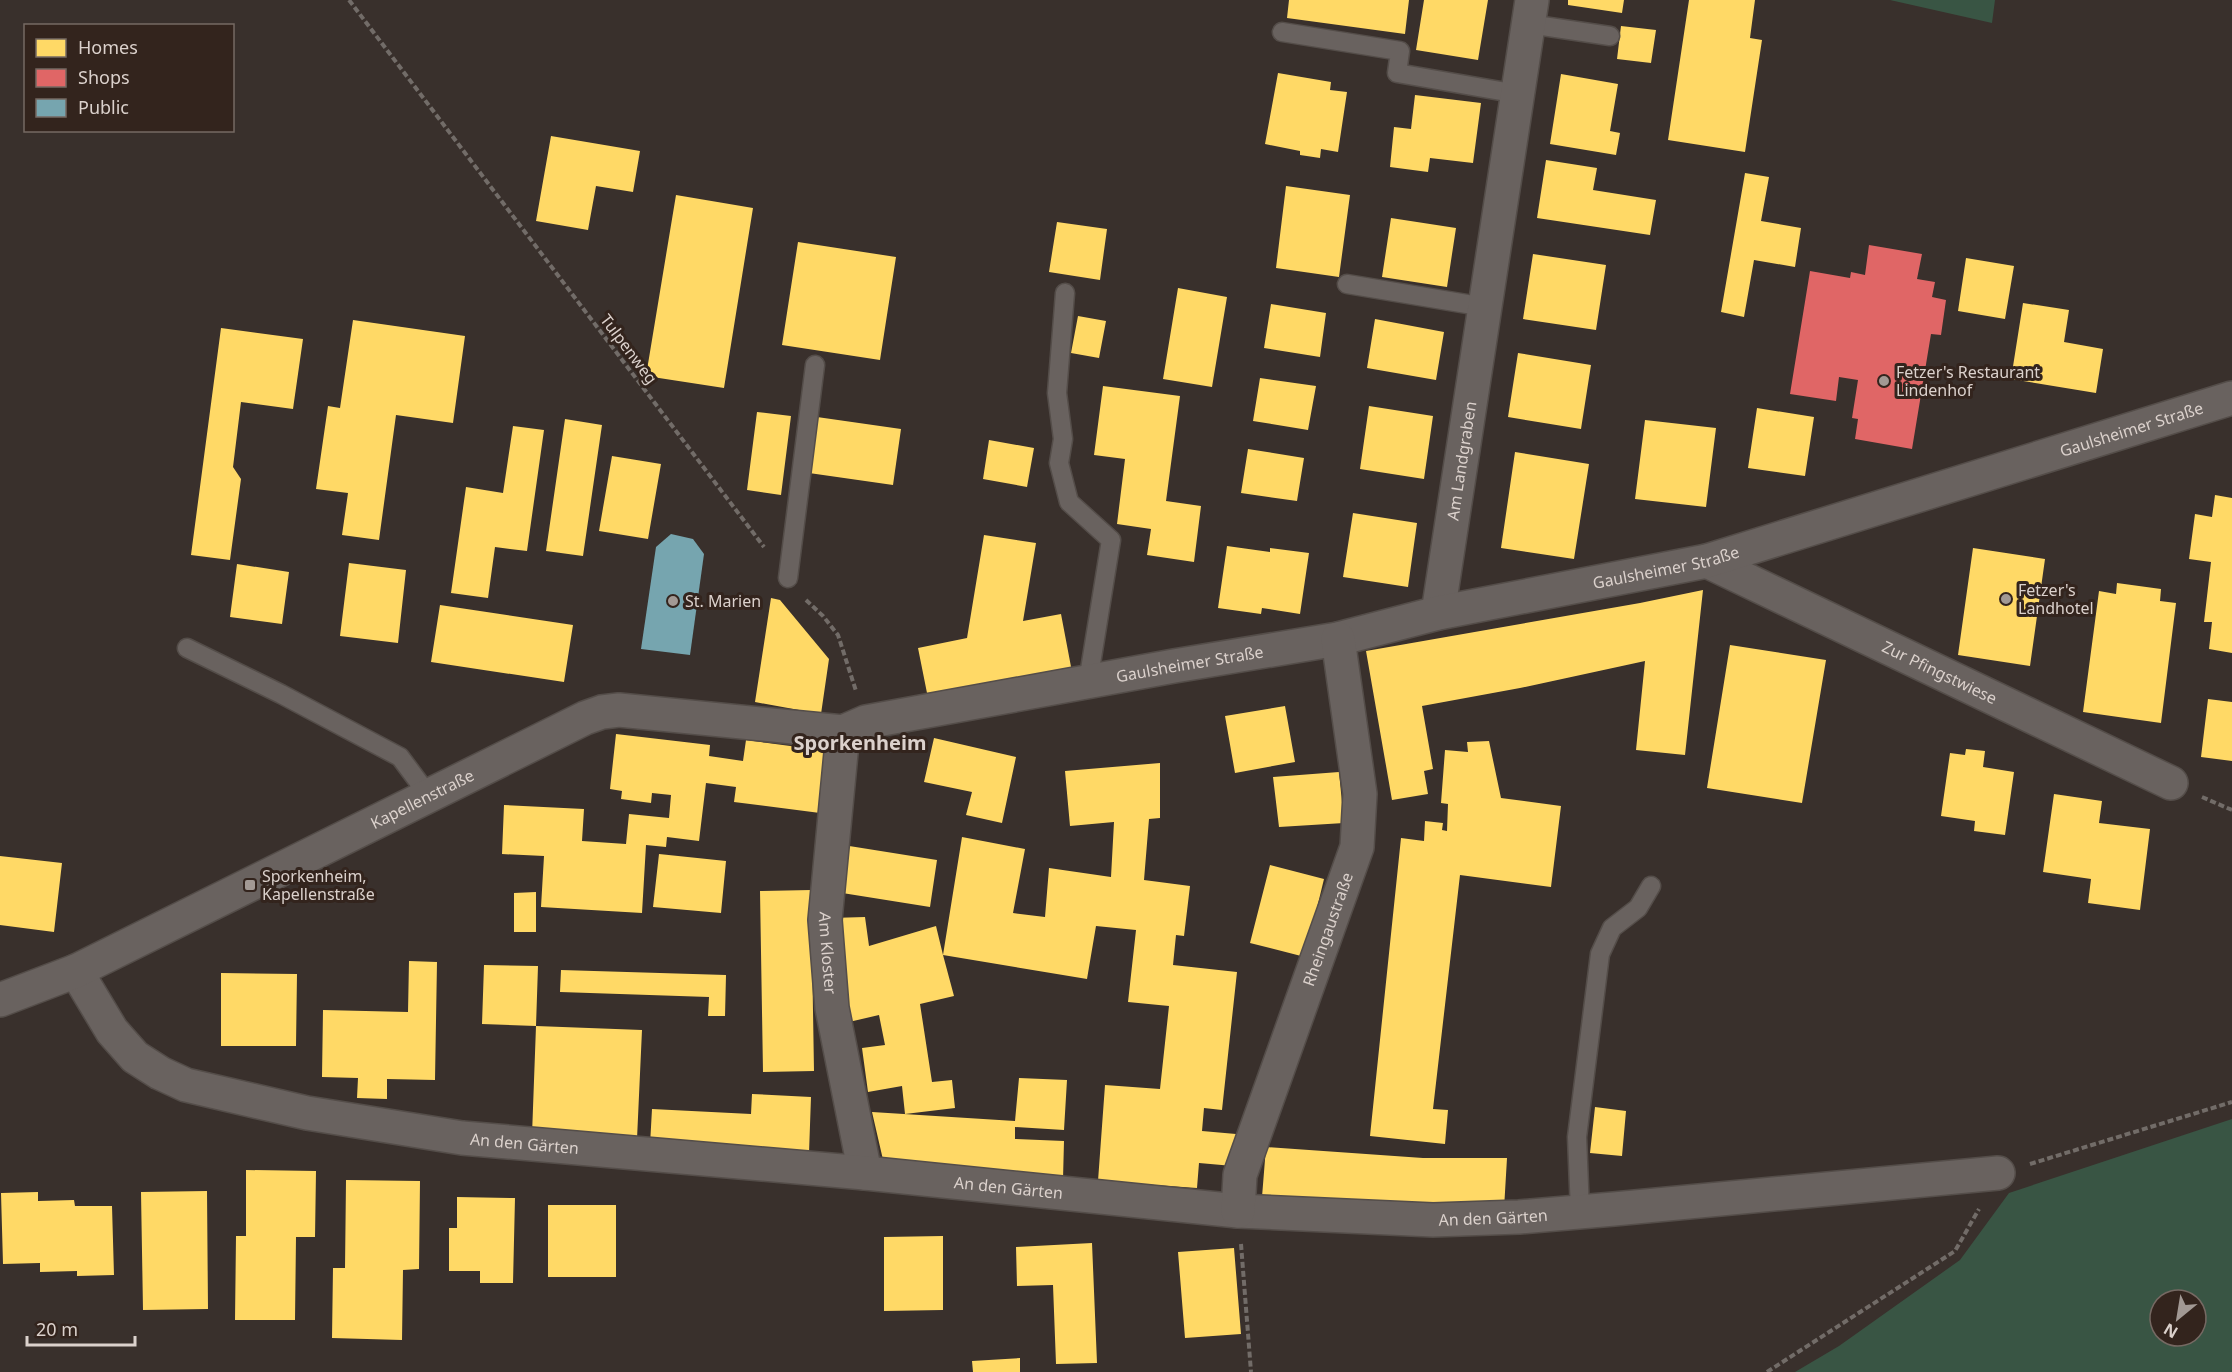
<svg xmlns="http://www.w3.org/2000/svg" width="2232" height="1372" font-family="'Noto Sans',sans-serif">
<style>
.green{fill:#395544;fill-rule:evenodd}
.homes{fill:#ffd966}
.shops{fill:#e06666}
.public{fill:#76a5af}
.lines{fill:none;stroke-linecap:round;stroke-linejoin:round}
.lane-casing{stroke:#544d49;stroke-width:21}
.street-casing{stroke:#544d49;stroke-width:36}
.path{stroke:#726c68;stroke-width:4;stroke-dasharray:6 3;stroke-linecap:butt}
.lane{stroke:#69625f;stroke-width:18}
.street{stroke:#69625f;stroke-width:33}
.poi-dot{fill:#a29994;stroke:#33241d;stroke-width:2}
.labels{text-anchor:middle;stroke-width:6;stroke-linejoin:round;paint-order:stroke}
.street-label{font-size:16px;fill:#dbd1cc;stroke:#33241d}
.poi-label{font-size:16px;fill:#dbd1cc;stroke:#33241d;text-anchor:start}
.quarter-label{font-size:20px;font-weight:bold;fill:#dbd1cc;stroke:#33241d}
</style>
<rect width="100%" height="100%" fill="#39302c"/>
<path class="green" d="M 1890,0 L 1995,0 L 1992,23 Z
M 2232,1119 L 2232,1372 L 1795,1372 L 1839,1346 L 1960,1260 L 2009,1193 ZM 2160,1300 L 2196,1300 L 2196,1336 L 2160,1336 Z"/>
<path class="homes" d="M 1289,0 L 1409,0 L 1405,34 L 1287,18 Z
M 1424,0 L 1488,0 L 1478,60 L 1416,50 Z
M 1568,0 L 1624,0 L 1622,13 L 1568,5 Z
M 1689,0 L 1755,0 L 1750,38 L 1762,40 L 1745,152 L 1668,140 Z
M 1621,26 L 1656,30 L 1651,63 L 1617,59 Z
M 1278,73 L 1331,82 L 1330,90 L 1347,92 L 1338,152 L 1321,149 L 1320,158 L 1300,155 L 1300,151 L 1265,144 Z
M 1561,74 L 1618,84 L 1610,131 L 1620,133 L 1616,155 L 1550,144 Z
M 1415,95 L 1481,103 L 1473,163 L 1430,158 L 1428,172 L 1390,167 L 1394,127 L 1411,129 Z
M 551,136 L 640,151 L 633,192 L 596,186 L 588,230 L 536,221 Z
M 1546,160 L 1597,168 L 1593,190 L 1656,200 L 1650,235 L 1537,218 Z
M 1745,173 L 1769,177 L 1761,221 L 1801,228 L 1795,267 L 1754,260 L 1744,317 L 1721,312 Z
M 1286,186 L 1350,195 L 1339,277 L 1276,268 Z
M 676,195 L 753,208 L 724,388 L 646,376 Z
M 1391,218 L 1456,228 L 1447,287 L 1382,277 Z
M 1057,222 L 1107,229 L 1100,280 L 1049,272 Z
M 798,242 L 896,257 L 880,360 L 782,345 Z
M 1533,254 L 1606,265 L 1596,330 L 1523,319 Z
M 1966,258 L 2014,266 L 2005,319 L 1958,311 Z
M 1178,288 L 1227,297 L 1212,387 L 1163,379 Z
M 2023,303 L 2069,310 L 2064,342 L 2103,349 L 2096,393 L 2011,379 Z
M 1271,304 L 1326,313 L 1320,357 L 1264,348 Z
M 1078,316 L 1106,321 L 1099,358 L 1071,353 Z
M 1375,319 L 1444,332 L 1436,380 L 1367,368 Z
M 353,320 L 465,336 L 453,423 L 396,415 L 379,540 L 342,535 L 348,493 L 316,489 L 328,406 L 340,408 Z
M 221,328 L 303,339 L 293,409 L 241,402 L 233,467 L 241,479 L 230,560 L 191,555 Z
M 1518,353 L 1591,365 L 1581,429 L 1508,417 Z
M 1260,378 L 1316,386 L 1308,430 L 1253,421 Z
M 1103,386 L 1180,396 L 1166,501 L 1201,506 L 1194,562 L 1147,555 L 1151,529 L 1117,524 L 1125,459 L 1094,455 Z
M 1369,406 L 1433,416 L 1424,479 L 1360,469 Z
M 1757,408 L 1814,417 L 1805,476 L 1748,468 Z
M 757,412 L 791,416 L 781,495 L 747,490 Z
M 817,417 L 901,429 L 893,485 L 809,473 Z
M 565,419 L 602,425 L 583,556 L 546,551 Z
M 1645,420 L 1716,428 L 1706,507 L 1635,499 Z
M 513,426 L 544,430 L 527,551 L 495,547 L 488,598 L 451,593 L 466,487 L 503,493 Z
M 989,440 L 1034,448 L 1027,487 L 983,479 Z
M 1248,449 L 1304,458 L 1297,501 L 1241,493 Z
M 1515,452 L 1589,464 L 1574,559 L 1501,548 Z
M 612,456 L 661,464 L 648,539 L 599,531 Z
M 2215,495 L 2232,498 L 2232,653 L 2209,649 L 2212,622 L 2204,622 L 2211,562 L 2189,559 L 2195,514 L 2212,517 Z
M 1353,513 L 1417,523 L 1408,587 L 1343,577 Z
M 984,535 L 1036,543 L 1023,621 L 1061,614 L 1072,672 L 928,698 L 918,648 L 967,638 Z
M 1227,546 L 1270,552 L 1270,548 L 1309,553 L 1300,614 L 1262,608 L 1261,614 L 1218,608 Z
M 1973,548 L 2045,559 L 2030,666 L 1958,655 Z
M 349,563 L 406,570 L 398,643 L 340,636 Z
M 237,564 L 289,572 L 282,624 L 230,617 Z
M 2117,583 L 2161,589 L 2160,601 L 2176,603 L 2161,723 L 2083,712 L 2099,591 L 2116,594 Z
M 1703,590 L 1685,755 L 1636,750 L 1645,661 L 1520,688 L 1422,706 L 1433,769 L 1424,771 L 1428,794 L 1392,800 L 1366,651 L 1640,603 Z
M 771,598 L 780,600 L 829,659 L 821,714 L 755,702 Z
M 440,605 L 573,625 L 564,682 L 431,662 Z
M 1730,645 L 1826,660 L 1802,803 L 1707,788 Z
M 2208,699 L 2232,702 L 2232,761 L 2201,757 Z
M 1285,706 L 1295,762 L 1235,773 L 1225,716 Z
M 616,734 L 710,745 L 709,756 L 743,761 L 746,740 L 828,751 L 820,813 L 734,802 L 736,787 L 706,783 L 699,841 L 667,837 L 666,847 L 646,845 L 642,913 L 541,907 L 544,856 L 502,854 L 504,805 L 584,809 L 582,841 L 626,844 L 629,814 L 669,818 L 671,795 L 652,793 L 651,803 L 621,799 L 622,791 L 610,789 Z
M 934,738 L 1016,757 L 1002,823 L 966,815 L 972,792 L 924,782 Z
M 1489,741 L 1501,798 L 1561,806 L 1551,887 L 1460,875 L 1433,1109 L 1448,1110 L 1445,1144 L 1370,1136 L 1401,838 L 1424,841 L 1425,821 L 1443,823 L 1442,830 L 1447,831 L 1448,804 L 1441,803 L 1445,750 L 1468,752 L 1467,742 Z
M 1966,749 L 1985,751 L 1983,767 L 2014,772 L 2005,835 L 1974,831 L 1975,821 L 1941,816 L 1950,753 L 1965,755 Z
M 1160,763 L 1160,818 L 1149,819 L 1144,880 L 1190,886 L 1184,936 L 1176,935 L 1173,965 L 1237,972 L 1222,1110 L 1204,1108 L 1202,1131 L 1236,1134 L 1233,1166 L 1199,1163 L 1197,1188 L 1098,1181 L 1105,1085 L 1160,1089 L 1169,1006 L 1128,1002 L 1136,930 L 1096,926 L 1087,979 L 943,955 L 954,996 L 920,1004 L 932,1082 L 952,1080 L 955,1108 L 905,1114 L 902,1086 L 868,1092 L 862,1048 L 885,1045 L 879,1015 L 849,1022 L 831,918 L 865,917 L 869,946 L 936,926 L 943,955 L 962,837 L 1025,849 L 1013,913 L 1045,917 L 1049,868 L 1111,877 L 1114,822 L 1070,826 L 1065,771 Z
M 1339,772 L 1344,823 L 1279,827 L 1273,777 Z
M 2054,794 L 2102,801 L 2099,823 L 2150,829 L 2140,910 L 2088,903 L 2091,879 L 2043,872 Z
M 843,845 L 937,860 L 930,907 L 836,892 Z
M 659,854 L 726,861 L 721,913 L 653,907 Z
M 0,856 L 62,863 L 54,932 L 0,925 Z
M 1270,865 L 1324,879 L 1305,957 L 1250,943 Z
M 811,890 L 814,1071 L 763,1072 L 760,891 Z
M 536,892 L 536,932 L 514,932 L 514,893 Z
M 409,961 L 437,962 L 435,1080 L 387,1079 L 387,1099 L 357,1098 L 358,1078 L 322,1077 L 323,1010 L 408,1012 Z
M 484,965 L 538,966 L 536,1026 L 482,1024 Z
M 561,970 L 726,975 L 725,1016 L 708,1016 L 709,997 L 560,992 Z
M 221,973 L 297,974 L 296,1046 L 221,1046 Z
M 536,1026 L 642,1030 L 637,1139 L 532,1135 Z
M 1019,1078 L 1067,1080 L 1064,1130 L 1015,1127 L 1015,1139 L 1064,1141 L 1063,1179 L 884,1164 L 872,1112 L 1015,1121 Z
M 752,1094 L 811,1097 L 809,1153 L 650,1145 L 652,1109 L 751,1114 Z
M 1595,1107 L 1626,1111 L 1622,1156 L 1590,1153 Z
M 1266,1147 L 1423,1158 L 1507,1158 L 1504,1209 L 1262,1197 Z
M 246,1170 L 316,1171 L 315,1237 L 296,1237 L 295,1320 L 235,1320 L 236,1236 L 246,1236 Z
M 346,1180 L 420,1181 L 419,1269 L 403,1270 L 402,1340 L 332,1338 L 333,1268 L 345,1268 Z
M 207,1191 L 208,1309 L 143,1310 L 141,1192 Z
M 38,1192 L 38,1201 L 74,1200 L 75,1206 L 112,1206 L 114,1275 L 77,1276 L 77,1271 L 40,1272 L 40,1263 L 3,1264 L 1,1193 Z
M 457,1197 L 515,1198 L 513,1283 L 480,1283 L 480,1271 L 449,1271 L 449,1228 L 457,1228 Z
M 548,1205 L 616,1205 L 616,1277 L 548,1277 Z
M 943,1236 L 943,1310 L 884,1311 L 884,1237 Z
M 1092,1243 L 1097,1363 L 1056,1364 L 1053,1285 L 1017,1286 L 1016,1247 Z
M 1234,1248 L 1241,1334 L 1185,1338 L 1178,1252 Z
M 1020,1358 L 1020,1372 L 973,1372 L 972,1361 Z"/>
<path class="shops" d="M 1869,245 L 1922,254 L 1917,279 L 1935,282 L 1932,297 L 1946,300 L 1941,335 L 1931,334 L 1912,449 L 1855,439 L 1858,419 L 1852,418 L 1858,380 L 1839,377 L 1836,401 L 1790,394 L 1810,271 L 1850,278 L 1851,272 L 1865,275 Z"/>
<path class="public" d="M 671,534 L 693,539 L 704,554 L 690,655 L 641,649 L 656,547 Z"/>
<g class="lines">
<g class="lane-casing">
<path id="lane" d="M 1529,24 L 1610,36
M 1282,32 L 1400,51 L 1397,73 L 1518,94
M 1347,284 L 1485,307
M 1065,293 L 1057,393 L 1063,439 L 1059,463 L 1069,502 L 1111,540 L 1088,682
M 788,578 L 815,365
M 187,648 L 281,694 L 400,757 L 429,796
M 1580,1211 L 1577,1137 L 1600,954 L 1612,928 L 1638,908 L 1651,886"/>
</g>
<g class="street-casing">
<g id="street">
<path id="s1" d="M 1707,561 L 2171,783"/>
<path id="s2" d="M 1438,613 L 1532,0"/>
<path id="s3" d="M 843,732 L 825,920 L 832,1008 L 865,1173"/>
<path id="s4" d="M 76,971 L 112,1031 L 135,1057 L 160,1073 L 186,1085 L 307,1113 L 462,1138 L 865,1173 L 1238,1211 L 1433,1220 L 1519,1217 L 1614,1209 L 1998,1173"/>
<path id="s5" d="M 0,1000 L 76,971 L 585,718 L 602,712 L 619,710 L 843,732 L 866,722 L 1174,666 L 1338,639 L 1438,613 L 1707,561 L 2232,398"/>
<path id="s6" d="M 1238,1211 L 1240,1175 L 1357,847 L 1360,794 L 1338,639"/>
</g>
</g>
<path class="path" d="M 349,0 L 764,547
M 806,600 L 823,616 L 838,635 L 856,691
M 2202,797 L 2232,810
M 2030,1164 L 2232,1102
M 1241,1244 L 1251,1372
M 1767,1372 L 1955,1251 L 1979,1209"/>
<use href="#lane" class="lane"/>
<use href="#street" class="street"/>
</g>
<g class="poi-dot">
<circle cx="1884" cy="381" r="6"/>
<circle cx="2006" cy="599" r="6"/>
<circle cx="673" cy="601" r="6"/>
<rect x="244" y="879" width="12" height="12" rx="3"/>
</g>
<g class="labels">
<g class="street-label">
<text transform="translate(629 349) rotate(53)" y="6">Tulpenweg</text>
<text dy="6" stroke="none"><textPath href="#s5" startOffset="2236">Gaulsheimer Straße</textPath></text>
<text dy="6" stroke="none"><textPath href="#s2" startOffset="154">Am Landgraben</textPath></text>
<text dy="6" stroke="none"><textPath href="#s5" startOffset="1750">Gaulsheimer Straße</textPath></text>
<text dy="6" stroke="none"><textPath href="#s5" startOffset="1264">Gaulsheimer Straße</textPath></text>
<text dy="6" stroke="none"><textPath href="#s1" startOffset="258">Zur Pfingstwiese</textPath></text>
<text dy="6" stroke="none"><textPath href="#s5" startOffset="468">Kapellenstraße</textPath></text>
<text dy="6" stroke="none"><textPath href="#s6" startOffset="297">Rheingaustraße</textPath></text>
<text dy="6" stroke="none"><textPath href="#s3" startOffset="222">Am Kloster</textPath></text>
<text dy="6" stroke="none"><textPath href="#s4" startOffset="507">An den Gärten</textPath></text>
<text dy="6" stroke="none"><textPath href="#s4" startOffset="993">An den Gärten</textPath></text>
<text dy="6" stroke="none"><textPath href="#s4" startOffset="1479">An den Gärten</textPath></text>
</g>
<g class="poi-label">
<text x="1896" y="378">Fetzer's Restaurant<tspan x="1896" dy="18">Lindenhof</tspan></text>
<text x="2018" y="596">Fetzer's<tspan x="2018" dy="18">Landhotel</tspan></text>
<text x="685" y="607">St. Marien</text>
<text x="262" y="882">Sporkenheim,<tspan x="262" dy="18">Kapellenstraße</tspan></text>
</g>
<g class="quarter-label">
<text x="860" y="750">Sporkenheim</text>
</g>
</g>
<rect x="24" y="24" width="210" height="108" fill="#33241d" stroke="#766963" stroke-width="1.5"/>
<rect x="36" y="39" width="30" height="18" fill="#ffd966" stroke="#766963" stroke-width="1.5"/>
<text x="78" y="54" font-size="18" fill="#dbd1cc">Homes</text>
<rect x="36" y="69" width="30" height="18" fill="#e06666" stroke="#766963" stroke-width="1.5"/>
<text x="78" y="84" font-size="18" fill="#dbd1cc">Shops</text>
<rect x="36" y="99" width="30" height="18" fill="#76a5af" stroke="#766963" stroke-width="1.5"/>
<text x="78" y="114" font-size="18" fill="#dbd1cc">Public</text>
<g transform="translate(2178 1318) rotate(210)"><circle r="28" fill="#33241d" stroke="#766963" stroke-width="1.5"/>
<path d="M0-4.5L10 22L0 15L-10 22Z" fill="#a29994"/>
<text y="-9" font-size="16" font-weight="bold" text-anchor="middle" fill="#dbd1cc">N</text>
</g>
<path d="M27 1336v9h108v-9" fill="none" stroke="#dbd1cc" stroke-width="3"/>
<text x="36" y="1336" font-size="18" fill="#dbd1cc" stroke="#33241d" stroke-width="4.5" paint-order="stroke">20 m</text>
</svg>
